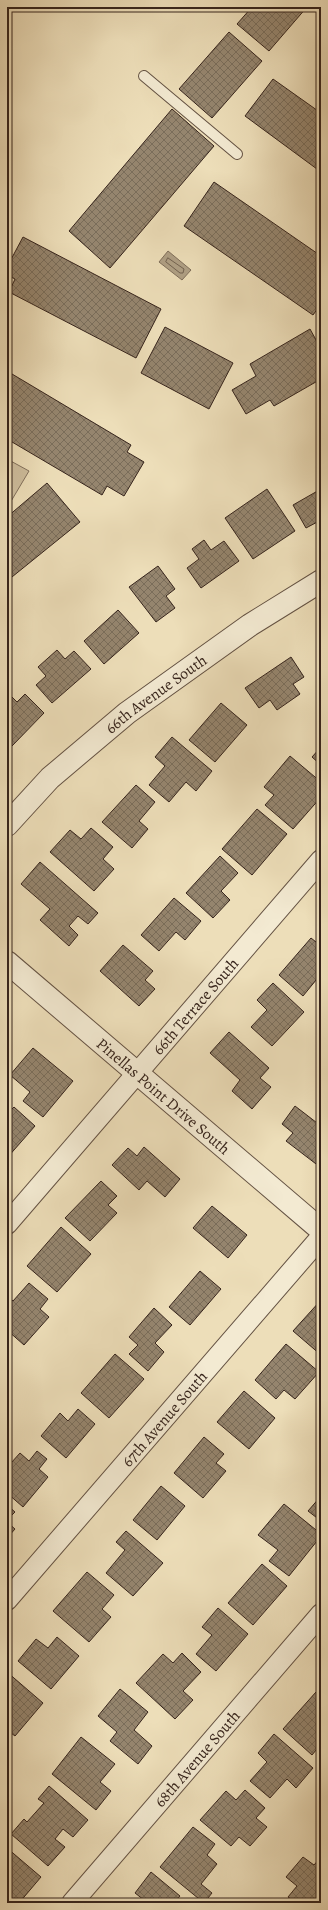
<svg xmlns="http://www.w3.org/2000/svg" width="328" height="1910" font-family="Alegreya,serif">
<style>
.green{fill:#cebe9e;stroke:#82715d}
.water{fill:#af9f84;stroke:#7f6e5a}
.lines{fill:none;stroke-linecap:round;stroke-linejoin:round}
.shore{stroke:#726250;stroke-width:1}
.building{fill:url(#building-cross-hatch);stroke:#36241c}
.service-casing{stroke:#645243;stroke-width:12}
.minor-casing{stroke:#645243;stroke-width:22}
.tertiary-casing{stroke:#645243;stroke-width:24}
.service{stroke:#f3ead2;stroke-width:10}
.minor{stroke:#f3ead2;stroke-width:20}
.tertiary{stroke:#f3ead2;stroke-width:22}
.labels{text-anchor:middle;stroke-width:3.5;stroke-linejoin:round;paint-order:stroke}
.street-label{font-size:16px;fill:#36241c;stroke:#f3ead2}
</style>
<defs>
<pattern id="building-cross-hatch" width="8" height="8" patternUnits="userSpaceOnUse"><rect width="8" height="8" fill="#95856e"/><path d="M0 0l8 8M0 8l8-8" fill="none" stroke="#7a6d5a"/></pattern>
</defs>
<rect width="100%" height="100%" fill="#eddeb9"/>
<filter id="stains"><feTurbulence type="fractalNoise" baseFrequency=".005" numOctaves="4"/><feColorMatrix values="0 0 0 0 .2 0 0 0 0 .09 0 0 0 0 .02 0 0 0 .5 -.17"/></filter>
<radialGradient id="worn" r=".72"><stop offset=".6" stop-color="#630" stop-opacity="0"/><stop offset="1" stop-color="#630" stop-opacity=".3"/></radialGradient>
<path class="green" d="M 7,459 L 29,471 L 7,508 Z"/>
<path class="water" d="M 168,251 L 191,270 L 182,280 L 159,262 Z"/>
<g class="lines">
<path class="shore" d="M 168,258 L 184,269 L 183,273 L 180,273 L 166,262 Z"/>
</g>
<path class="building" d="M 252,7 L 307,7 L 269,51 L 237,24 Z
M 229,32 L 262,61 L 212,118 L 179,89 Z
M 273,79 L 321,113 L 321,172 L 245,116 Z
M 172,109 L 214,146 L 110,268 L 69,231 Z
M 214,182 L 321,256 L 321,304 L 313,315 L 184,226 Z
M 23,237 L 161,309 L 136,358 L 9,292 L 15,279 L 7,275 L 7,267 Z
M 165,327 L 233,363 L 209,409 L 141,373 Z
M 310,329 L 321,349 L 321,379 L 274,406 L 270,400 L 246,414 L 232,390 L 256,376 L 250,364 Z
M 7,371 L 131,445 L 127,452 L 144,462 L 124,496 L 107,486 L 102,495 L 7,439 Z
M 47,483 L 80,522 L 7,581 L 7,517 Z
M 267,489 L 295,531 L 253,559 L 225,518 Z
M 321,489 L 321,520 L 306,528 L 293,505 Z
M 204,540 L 211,550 L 224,541 L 239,561 L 201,588 L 187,568 L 199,559 L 192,549 Z
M 158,566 L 175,589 L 166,596 L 175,608 L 156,622 L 129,587 Z
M 118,610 L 139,633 L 104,664 L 84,641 Z
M 57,650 L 65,659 L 74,651 L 91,669 L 52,703 L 36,685 L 46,676 L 38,667 Z
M 291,657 L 304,677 L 293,684 L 300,694 L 277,710 L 270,700 L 259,708 L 245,688 Z
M 8,693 L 17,702 L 25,694 L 44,713 L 12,746 L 7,741 Z
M 221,703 L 247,725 L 215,762 L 189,740 Z
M 172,737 L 212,771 L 196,791 L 186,782 L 169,802 L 149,785 L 165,766 L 155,757 Z
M 321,747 L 321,765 L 312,757 Z
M 290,756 L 321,782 L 321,797 L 293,829 L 265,805 L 274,795 L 264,787 Z
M 136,785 L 155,802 L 139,821 L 148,829 L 132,848 L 102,822 Z
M 257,809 L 287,834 L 252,875 L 222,849 Z
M 91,828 L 113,847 L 103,859 L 114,869 L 94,891 L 50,852 L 70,830 L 81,839 Z
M 220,856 L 238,873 L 221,891 L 230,900 L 213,918 L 186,893 Z
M 40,862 L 98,913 L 88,924 L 78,916 L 69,926 L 78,935 L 69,946 L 40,920 L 50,909 L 21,884 Z
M 174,898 L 201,921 L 185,940 L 176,932 L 159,951 L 141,935 Z
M 311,938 L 321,946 L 321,974 L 303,996 L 279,975 Z
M 123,945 L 153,971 L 145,980 L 155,989 L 139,1006 L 100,971 Z
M 273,983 L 304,1012 L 272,1046 L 251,1027 L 267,1010 L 257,1000 Z
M 229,1032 L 269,1068 L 260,1078 L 271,1087 L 252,1109 L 232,1091 L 240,1080 L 210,1053 Z
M 33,1048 L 73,1081 L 43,1117 L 23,1101 L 30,1092 L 10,1075 Z
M 295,1106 L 321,1126 L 320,1167 L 286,1141 L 293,1133 L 282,1124 Z
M 14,1107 L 35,1126 L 7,1158 L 7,1114 Z
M 144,1147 L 180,1179 L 165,1197 L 147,1181 L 139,1190 L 112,1165 L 128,1148 L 137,1156 Z
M 101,1181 L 117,1196 L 108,1205 L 117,1213 L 90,1241 L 65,1218 Z
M 212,1206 L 247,1235 L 228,1258 L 193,1228 Z
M 61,1227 L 91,1254 L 57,1292 L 27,1266 Z
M 200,1271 L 221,1289 L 190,1325 L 169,1307 Z
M 29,1283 L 48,1299 L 40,1309 L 49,1317 L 24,1345 L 7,1330 L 7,1296 L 13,1301 Z
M 321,1300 L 321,1355 L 293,1331 Z
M 154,1308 L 172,1325 L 155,1343 L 164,1352 L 148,1371 L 129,1354 L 138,1345 L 129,1337 Z
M 286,1344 L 319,1372 L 295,1399 L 284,1390 L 276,1399 L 255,1380 Z
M 115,1354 L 144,1379 L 109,1418 L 81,1393 Z
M 244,1391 L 275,1418 L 249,1449 L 217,1422 Z
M 78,1409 L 95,1424 L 66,1458 L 41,1436 L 60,1413 L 68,1421 Z
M 204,1437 L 224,1454 L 216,1463 L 226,1471 L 203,1498 L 174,1473 Z
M 37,1451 L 47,1459 L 39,1469 L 48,1477 L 23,1507 L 7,1493 L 7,1460 L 11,1463 L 20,1453 L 29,1461 Z
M 161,1486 L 185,1506 L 157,1540 L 133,1520 Z
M 321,1496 L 321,1521 L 308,1511 Z
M 284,1504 L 321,1534 L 321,1536 L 289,1576 L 269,1561 L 278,1550 L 258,1535 Z
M 7,1505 L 15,1512 L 7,1520 Z
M 7,1522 L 15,1529 L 7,1538 Z
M 126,1531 L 163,1563 L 133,1596 L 106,1573 L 125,1550 L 116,1542 Z
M 262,1564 L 287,1586 L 253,1625 L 228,1603 Z
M 87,1572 L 114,1595 L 102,1609 L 111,1617 L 89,1642 L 53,1611 Z
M 218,1608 L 248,1634 L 216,1671 L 196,1654 L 212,1635 L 202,1627 Z
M 57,1637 L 79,1656 L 51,1689 L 18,1661 L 36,1639 L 48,1648 Z
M 182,1653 L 201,1672 L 183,1691 L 193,1700 L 175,1719 L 136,1683 L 163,1654 L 173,1663 Z
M 7,1672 L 43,1703 L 15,1736 L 7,1730 Z
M 120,1689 L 148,1712 L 134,1730 L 152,1746 L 138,1764 L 110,1741 L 117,1732 L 98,1716 Z
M 316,1692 L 321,1696 L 321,1744 L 312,1755 L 283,1729 Z
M 274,1734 L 313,1768 L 296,1788 L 287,1779 L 270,1798 L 250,1781 L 267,1762 L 258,1753 Z
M 81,1737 L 115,1764 L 100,1782 L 111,1791 L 96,1810 L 52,1774 Z
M 49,1786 L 88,1820 L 73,1837 L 63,1829 L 55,1839 L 65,1847 L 48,1866 L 11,1834 L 24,1819 L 27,1822 L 44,1803 L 38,1799 Z
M 245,1790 L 265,1808 L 256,1818 L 267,1827 L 250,1846 L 239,1837 L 231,1846 L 200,1820 L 226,1791 L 236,1800 Z
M 193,1827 L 215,1844 L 207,1855 L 217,1864 L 201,1884 L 212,1893 L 204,1903 L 160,1867 Z
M 7,1848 L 41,1877 L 19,1903 L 7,1903 Z
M 303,1857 L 314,1865 L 321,1857 L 320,1903 L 296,1903 L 288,1897 L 297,1886 L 286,1877 Z
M 151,1872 L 180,1896 L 174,1903 L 142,1903 L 144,1900 L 135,1893 Z"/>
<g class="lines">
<g class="service-casing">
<path id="service" d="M 144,76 L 237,154"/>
</g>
<g class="minor-casing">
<g id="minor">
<path id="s1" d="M 7,1224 L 321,860"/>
<path id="s2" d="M 7,1600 L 321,1237"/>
<path id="s3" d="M 72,1903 L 321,1614"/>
</g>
</g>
<g class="tertiary-casing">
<g id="tertiary">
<path id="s4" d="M 7,825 L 50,778 L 127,713 L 250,625 L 321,581"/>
<path id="s5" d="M 7,962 L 321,1230"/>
</g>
</g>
<use href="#service" class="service"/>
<use href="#minor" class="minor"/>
<use href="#tertiary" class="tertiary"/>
</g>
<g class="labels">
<g class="street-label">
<text dy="6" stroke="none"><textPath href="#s4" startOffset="199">66th Avenue South</textPath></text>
<text dy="6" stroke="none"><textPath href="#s1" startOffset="288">66th Terrace South</textPath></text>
<text dy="6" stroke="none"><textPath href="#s5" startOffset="206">Pinellas Point Drive South</textPath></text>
<text dy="6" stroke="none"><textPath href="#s2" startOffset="240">67th Avenue South</textPath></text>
<text dy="6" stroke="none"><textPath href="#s3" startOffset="191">68th Avenue South</textPath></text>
</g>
</g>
<rect width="328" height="1910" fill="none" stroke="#eddeb9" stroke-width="24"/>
<rect x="8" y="8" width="312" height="1894" fill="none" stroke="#36241c" stroke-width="2"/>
<rect x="12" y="12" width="304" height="1886" fill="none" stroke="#36241c"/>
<rect width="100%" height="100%" filter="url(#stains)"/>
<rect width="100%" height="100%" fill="url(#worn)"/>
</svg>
